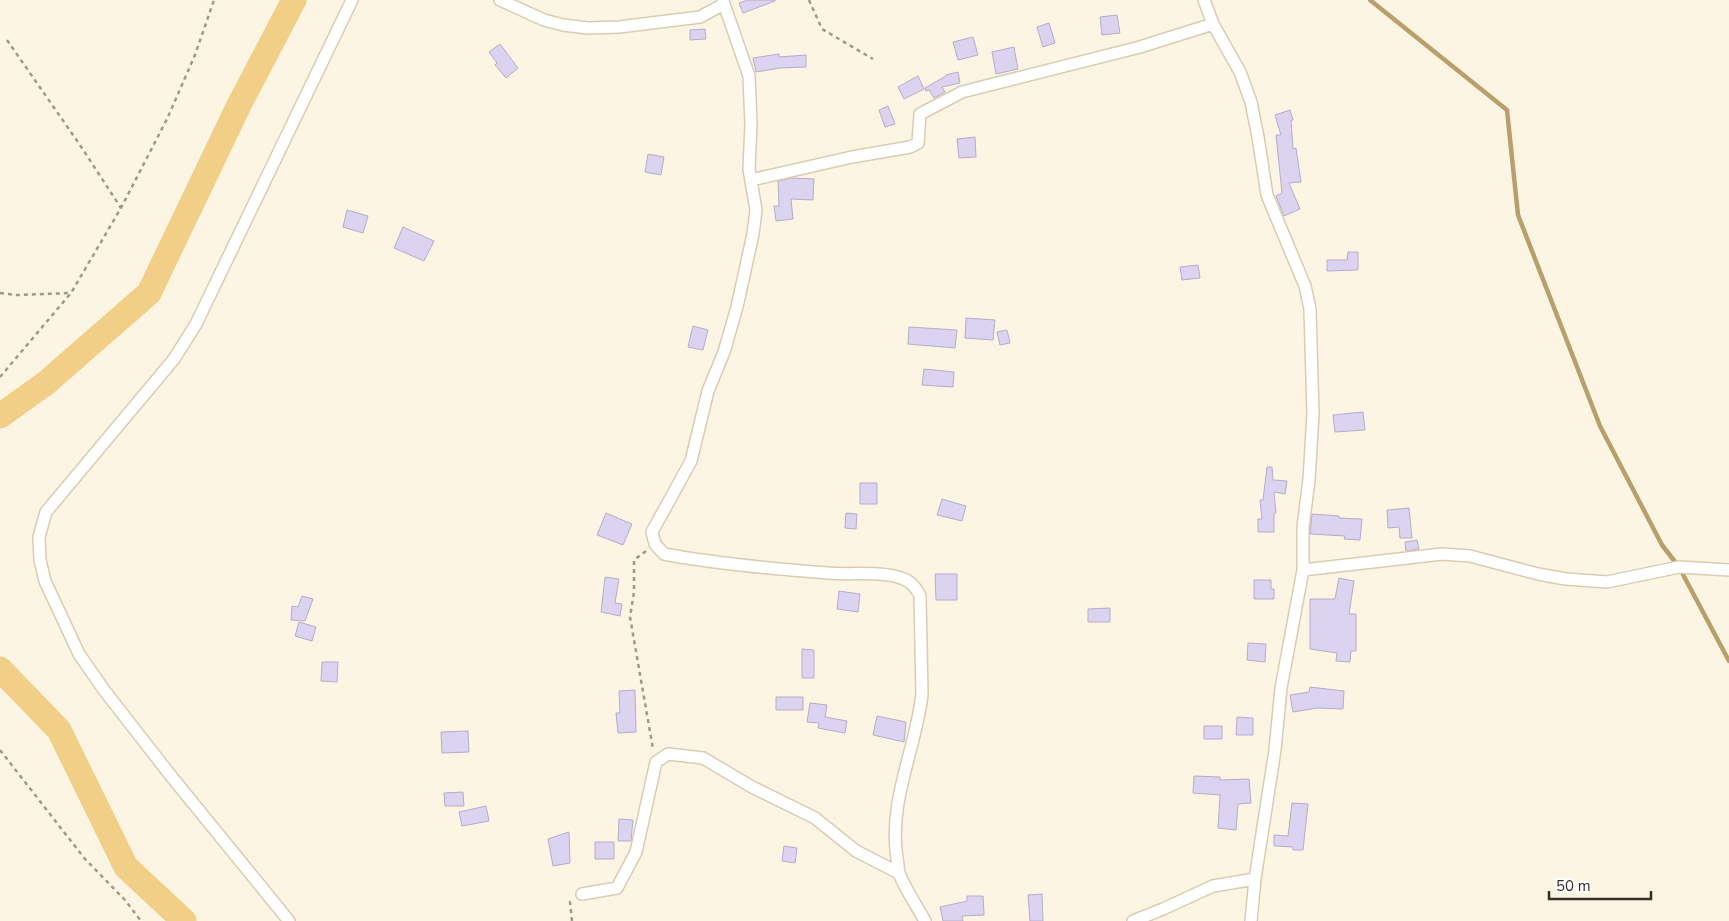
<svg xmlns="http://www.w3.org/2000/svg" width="1729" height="921" font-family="'Nunito Sans',sans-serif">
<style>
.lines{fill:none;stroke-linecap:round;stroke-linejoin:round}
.stream{stroke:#b99f69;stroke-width:4.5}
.river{stroke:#f2cf86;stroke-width:25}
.building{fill:#dbd3ef;stroke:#b5adc9}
.minor-casing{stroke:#daccb1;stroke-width:14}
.path{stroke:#a0998b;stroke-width:2.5;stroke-dasharray:4 4;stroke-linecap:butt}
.minor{stroke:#fff;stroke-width:11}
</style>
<rect width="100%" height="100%" fill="#fdf5e4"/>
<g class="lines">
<path class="stream" d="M 1370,0 L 1507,110 L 1518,215 L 1600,426 L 1662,545 L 1679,567 L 1729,661"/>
<path class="river" d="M 0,416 L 46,383 L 149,293 L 239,105 L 294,0
M 0,669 L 59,730 L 126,867 L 184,921"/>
</g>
<path class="building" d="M 748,0 L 775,0 L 775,1 L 743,13 L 739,3 Z
M 1117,15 L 1120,33 L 1102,35 L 1100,17 Z
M 1049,23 L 1055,43 L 1043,47 L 1037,27 Z
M 705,29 L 706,39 L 690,40 L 690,30 Z
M 973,37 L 978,55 L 958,60 L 953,42 Z
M 500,44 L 518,68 L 506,78 L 495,65 L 497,63 L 489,52 Z
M 1014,47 L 1018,69 L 996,74 L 992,52 Z
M 779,54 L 779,57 L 806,55 L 806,67 L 780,68 L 756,72 L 753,58 Z
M 958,72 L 960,83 L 942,87 L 945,92 L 934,98 L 929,90 L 926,91 L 925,88 L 946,76 L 946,75 Z
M 918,76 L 924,89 L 904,99 L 898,87 Z
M 888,106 L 895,124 L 885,127 L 879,110 Z
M 1290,110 L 1293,120 L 1291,120 L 1293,149 L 1296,148 L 1301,182 L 1289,183 L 1300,209 L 1284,216 L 1276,196 L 1282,193 L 1276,135 L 1281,135 L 1275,115 Z
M 975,137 L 976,157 L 959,158 L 957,139 Z
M 648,154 L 664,157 L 661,175 L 645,172 Z
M 792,178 L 814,179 L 813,200 L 791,199 L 793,219 L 776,221 L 774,206 L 779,206 L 778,181 Z
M 347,210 L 368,216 L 363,233 L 343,227 Z
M 403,227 L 434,241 L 424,261 L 394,248 Z
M 1348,252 L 1358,252 L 1358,270 L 1327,271 L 1327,260 L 1347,260 Z
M 1198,265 L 1200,278 L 1182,280 L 1180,267 Z
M 966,318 L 995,320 L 993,340 L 965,338 Z
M 693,326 L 708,330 L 703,350 L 688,347 Z
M 909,327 L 957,330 L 955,348 L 908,344 Z
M 1007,330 L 1010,343 L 1000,345 L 997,332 Z
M 924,369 L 954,372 L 953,387 L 922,385 Z
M 1363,412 L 1365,430 L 1335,432 L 1333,415 Z
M 1267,467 L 1272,467 L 1273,480 L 1287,481 L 1285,494 L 1274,492 L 1276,513 L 1274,514 L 1274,532 L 1258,532 L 1258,519 L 1262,519 L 1260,500 L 1263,500 Z
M 860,483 L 877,483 L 877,504 L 860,504 Z
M 942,499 L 966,506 L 962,521 L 937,515 Z
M 1409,508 L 1412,538 L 1400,538 L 1399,527 L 1388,528 L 1387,510 Z
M 606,513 L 632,524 L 623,545 L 597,535 Z
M 846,513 L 857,514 L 856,529 L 845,528 Z
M 1312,514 L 1339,516 L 1339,518 L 1362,519 L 1360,540 L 1344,539 L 1345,536 L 1310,534 Z
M 1417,540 L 1419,549 L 1406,551 L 1405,542 Z
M 935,574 L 957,574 L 957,600 L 936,600 Z
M 605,577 L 619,579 L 615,603 L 622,604 L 620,616 L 601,612 Z
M 1339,578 L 1354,581 L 1349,614 L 1356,614 L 1356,651 L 1351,651 L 1350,662 L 1336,661 L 1337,653 L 1310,649 L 1310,599 L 1335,599 Z
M 1254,580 L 1271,580 L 1271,589 L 1274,589 L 1274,599 L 1254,599 Z
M 839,591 L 860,594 L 858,612 L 837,609 Z
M 302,596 L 313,599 L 305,621 L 291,620 L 292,606 L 298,607 Z
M 1110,608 L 1110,622 L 1088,622 L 1088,609 Z
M 299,622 L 316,627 L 312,641 L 295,636 Z
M 1248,643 L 1266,644 L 1265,662 L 1247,660 Z
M 802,649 L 814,650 L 814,678 L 802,678 Z
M 322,662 L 338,662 L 337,682 L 321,681 Z
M 1310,687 L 1344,691 L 1343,709 L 1318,708 L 1293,712 L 1290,695 L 1309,692 Z
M 635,690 L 636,732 L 618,733 L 616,713 L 620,713 L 619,691 Z
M 776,697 L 803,697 L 803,710 L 776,710 Z
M 810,703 L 827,705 L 825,717 L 847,721 L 845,733 L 818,728 L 819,723 L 807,722 Z
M 877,716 L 906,722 L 904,742 L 873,735 Z
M 1237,717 L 1253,718 L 1253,735 L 1236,735 Z
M 1204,726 L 1222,726 L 1222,739 L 1204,739 Z
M 468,731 L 469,752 L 442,753 L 441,732 Z
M 1194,776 L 1220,777 L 1220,780 L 1249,779 L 1251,803 L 1238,804 L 1236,830 L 1218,828 L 1220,795 L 1193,793 Z
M 463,792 L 464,806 L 445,806 L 444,793 Z
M 1292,803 L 1308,804 L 1303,850 L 1293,850 L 1293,847 L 1274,846 L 1274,835 L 1288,836 Z
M 486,806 L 489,821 L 462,826 L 459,812 Z
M 619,819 L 633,820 L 631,841 L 618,841 Z
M 569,832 L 570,863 L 553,866 L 548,839 Z
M 595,842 L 614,842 L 614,859 L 595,859 Z
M 784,846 L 797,848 L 795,863 L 782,861 Z
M 1042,894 L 1043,921 L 1030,921 L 1028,895 Z
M 967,896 L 983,896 L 984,915 L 962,916 L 963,921 L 943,921 L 940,907 L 967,901 Z"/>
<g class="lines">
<g class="minor-casing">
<path id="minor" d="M 500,0 L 544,20 L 563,25 L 588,28 L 619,27 L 700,17 L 724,4 L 723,0
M 1204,0 L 1213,24 L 1240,72 L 1251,102 L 1258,137 L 1267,195 L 1305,286 L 1310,309 L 1313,414 L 1309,480 L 1303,527 L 1303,570 L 1281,688 L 1275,750 L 1255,879 L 1251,921
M 724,4 L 749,76 L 751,124 L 749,169 L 756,210 L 753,234 L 737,307 L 724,352 L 708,391 L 691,461 L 652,532 L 655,544 L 664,554 C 718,564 774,569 828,573 C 851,575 880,571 901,578 C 911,581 916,587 920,596 L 922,694 C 916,749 888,801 897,858 C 898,863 898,869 899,873 C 905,889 917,906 925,921
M 751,180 L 852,157 L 910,147 L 918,143 L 920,114 L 962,92 L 1140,47 L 1213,24
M 1303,570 L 1442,554 L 1470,556 L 1538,574 L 1566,579 L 1607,582 L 1679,567 L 1729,570
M 582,894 L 617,888 L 636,852 L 656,762 L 668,754 L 703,758 L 752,787 L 815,818 L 856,851 L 899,873
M 289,921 L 171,776 L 104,690 L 79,654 L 45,581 L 40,560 L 39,537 L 46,512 L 174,359 L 196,324 L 352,0
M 1133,921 L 1163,909 L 1213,886 L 1255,879"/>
</g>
<path class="path" d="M 809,0 L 822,29 L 873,59
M 7,40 L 80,145 L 121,208
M 0,293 L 17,295 L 71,293
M 0,377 L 71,293 L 121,208 L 167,119 L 195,55 L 214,0
M 646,551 L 634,560 L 634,592 L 630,617 L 653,749
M 0,750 L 85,859 L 125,900 L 141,921
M 572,921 L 570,902 L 573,900"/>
<use href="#minor" class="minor"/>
</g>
<path d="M1549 891v8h102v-8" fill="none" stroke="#353026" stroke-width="2.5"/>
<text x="1556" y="891" font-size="15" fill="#353026" stroke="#ffffff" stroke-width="4" paint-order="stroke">50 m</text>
</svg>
